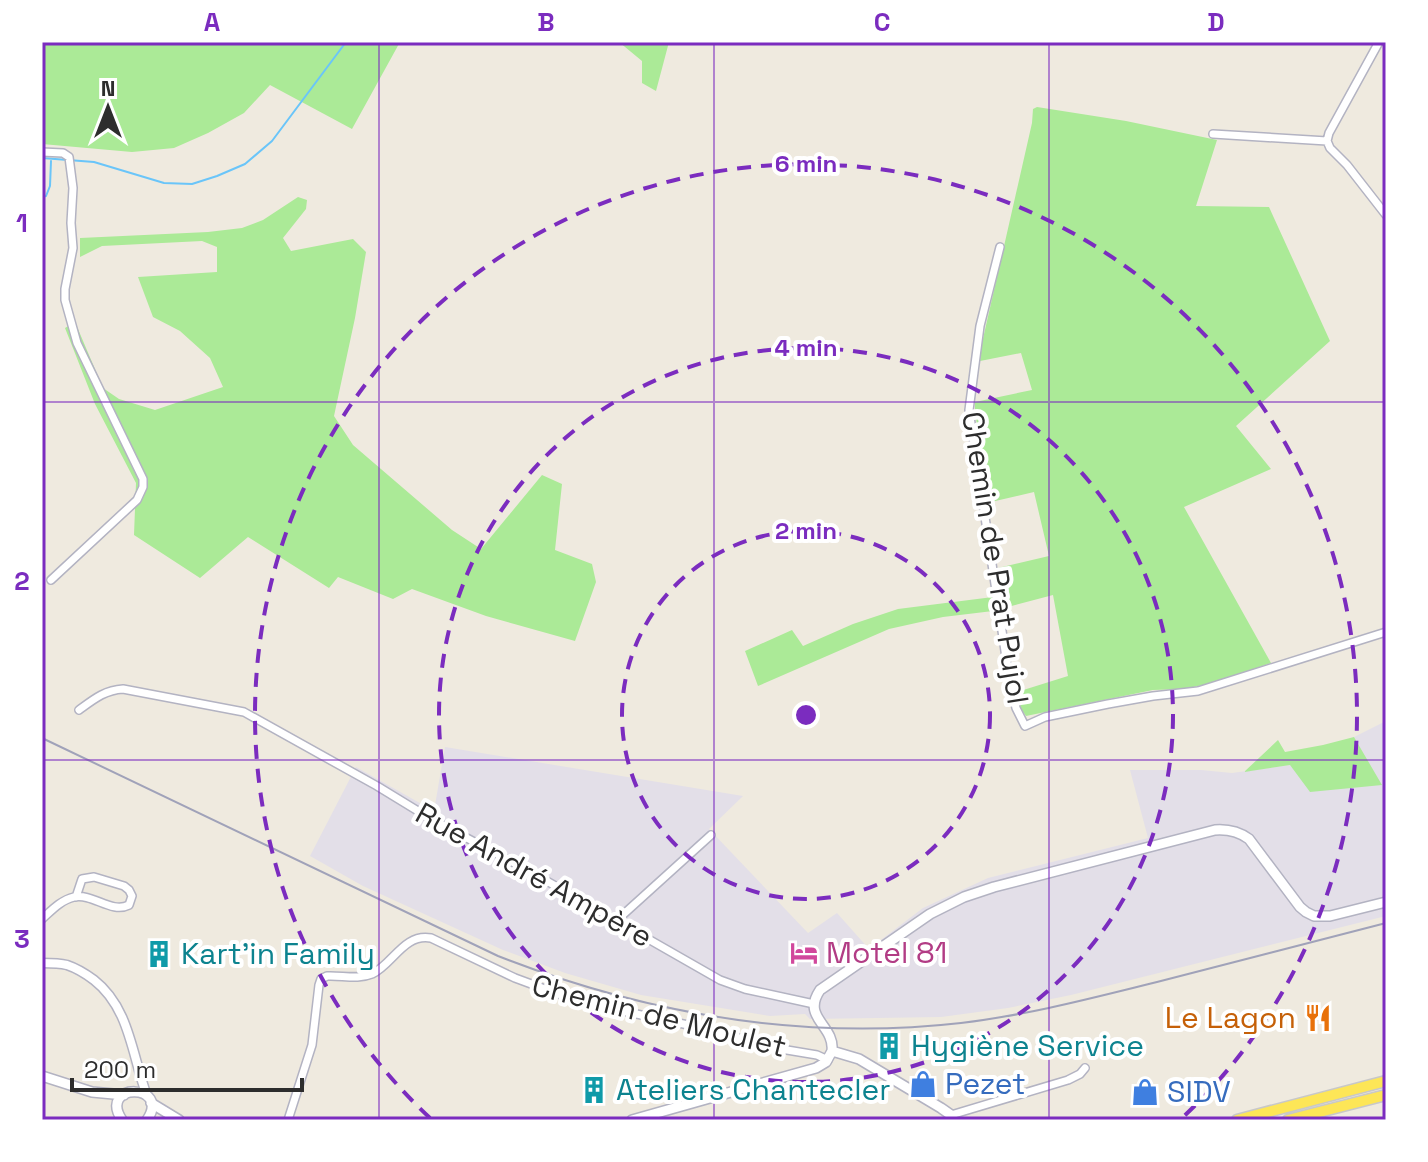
<svg xmlns="http://www.w3.org/2000/svg" width="1428" height="1162" font-family="'Space Grotesk',sans-serif">
<style>
.industrial{fill:#e3dfe8}
.green{fill:#abea97}
.lines{fill:none;stroke-linecap:round;stroke-linejoin:round}
.stream{stroke:#6ac5f9;stroke-width:2}
.minor-casing{stroke:#b3b3c2;stroke-width:10}
.tertiary-casing{stroke:#b3b3c2;stroke-width:11}
.secondary-casing{stroke:#b3b3c2;stroke-width:12}
.primary-casing{stroke:#c8c8c8;stroke-width:13}
.minor{stroke:#fff;stroke-width:7}
.tertiary{stroke:#fff;stroke-width:8}
.secondary{stroke:#fff;stroke-width:9}
.primary{stroke:#fde657;stroke-width:10}
.rail{stroke:#a0a2b9;stroke-width:2}
.grid{fill:none;stroke:#7b2cbf;stroke-width:2;stroke-opacity:0.55}
.ring{fill:none;stroke:#7b2cbf;stroke-width:4;stroke-dasharray:14 10}
.labels{text-anchor:middle;stroke-width:8;stroke-linejoin:round;paint-order:stroke}
.street-label{font-size:30px;fill:#2d2d2d;stroke:#fff}
.hotel-label{font-size:30px;fill:#b23c85;stroke:#fff;text-anchor:start}
.culture-label{font-size:30px;fill:#0d838f;stroke:#fff;text-anchor:start}
.food-label{font-size:30px;fill:#c56008;stroke:#fff;text-anchor:end}
.shop-label{font-size:30px;fill:#366cbe;stroke:#fff;text-anchor:start}
.centre{fill:#7b2cbf;stroke:#fff;stroke-width:4}
.ring-label{font-size:24px;text-anchor:middle;font-weight:bold;fill:#7b2cbf;stroke:#fff;stroke-width:8;stroke-linejoin:round;paint-order:stroke}
.neatline{fill:none;stroke:#7b2cbf;stroke-width:3}
.grid-label{font-size:26px;text-anchor:middle;font-weight:bold;fill:#7b2cbf}
</style>
<rect width="100%" height="100%" fill="#efeadf"/>
<path class="industrial" d="M 1386,721 L 1386,916 L 1071,995 L 1008,1008 L 941,1017 L 810,1019 L 805,1014 L 770,1016 L 641,995 L 565,973 L 503,950 L 363,886 L 310,856 L 356,767 L 434,811 L 445,747 L 743,796 L 709,829 L 808,933 L 837,913 L 869,949 L 923,908 L 988,878 L 1148,838 L 1130,770 L 1201,770 L 1232,773 L 1290,765 L 1381,785 L 1354,737 Z"/>
<path class="green" d="M 42,42 L 400,42 L 352,129 L 270,85 L 244,113 L 208,133 L 174,148 L 132,152 L 42,144 Z
M 619,42 L 669,42 L 656,91 L 642,83 L 642,61 Z
M 1037,107 L 1126,121 L 1217,140 L 1196,206 L 1269,207 L 1330,341 L 1236,426 L 1271,469 L 1184,507 L 1271,663 L 1213,683 L 1183,689 L 1153,690 L 1026,716 L 1021,709 L 1017,692 L 1068,676 L 1053,595 L 993,611 L 943,617 L 889,629 L 758,686 L 745,651 L 792,630 L 803,646 L 853,624 L 898,609 L 993,597 L 1003,594 L 998,568 L 1049,556 L 1034,492 L 991,502 L 975,413 L 975,402 L 1032,390 L 1021,353 L 980,361 L 982,343 L 1032,123 L 1033,109 Z
M 298,197 L 307,200 L 306,209 L 283,238 L 291,251 L 353,239 L 366,252 L 355,318 L 334,416 L 353,445 L 452,530 L 481,549 L 542,475 L 562,484 L 555,550 L 592,564 L 596,582 L 575,641 L 486,616 L 412,589 L 393,599 L 338,577 L 329,588 L 248,537 L 200,578 L 134,535 L 136,483 L 95,404 L 65,328 L 75,322 L 103,388 L 119,399 L 155,410 L 223,387 L 210,358 L 180,331 L 153,317 L 138,277 L 217,272 L 217,247 L 202,241 L 102,246 L 80,257 L 80,238 L 208,232 L 242,228 L 263,220 Z
M 1354,737 L 1382,785 L 1310,792 L 1290,765 L 1244,772 L 1278,740 L 1285,752 L 1323,745 Z"/>
<g class="lines">
<path class="stream" d="M 42,158 L 94,162 L 164,183 L 192,184 L 217,176 L 245,164 L 272,141 L 346,42
M 42,197 L 46,196 L 50,186 L 51,161"/>
<g class="minor-casing">
<path id="minor" d="M 1379,42 L 1329,133 L 1327,141 L 1330,148 L 1347,165 L 1386,215
M 1213,134 L 1327,141
M 42,152 L 63,153 L 69,157 L 73,188 L 71,223 L 73,248 L 65,289 L 65,300 L 77,343 L 143,479 L 143,487 L 137,500 L 51,580
M 1000,247 L 980,326 L 969,410 L 1008,671 L 1016,708 L 1025,726 L 1045,717 L 1108,704 L 1153,696 L 1198,691 L 1386,632
M 79,710 C 94,699 105,690 123,689 L 244,712 L 377,786 L 431,819 L 531,872 L 720,980 L 745,989 L 814,1004
M 42,919 C 51,911 61,900 74,897 C 93,893 111,914 129,905 L 132,896 L 129,890 L 124,886 L 94,877 L 82,879 L 76,897
M 616,921 L 711,835
M 288,1120 L 312,1045 L 319,985 L 321,979 L 327,976 C 341,975 358,980 372,974 C 393,964 404,933 431,938 L 515,978 L 580,1002 L 707,1029 L 775,1048 L 817,1055 L 828,1060
M 948,1120 L 951,1115 L 1068,1080 L 1080,1074 L 1085,1068"/>
</g>
<g class="tertiary-casing">
<path id="tertiary" d="M 42,963 C 50,963 59,963 67,965 C 76,968 86,974 94,980 C 130,1008 132,1056 147,1096"/>
</g>
<g class="secondary-casing">
<path id="secondary" d="M 832,1051 C 835,1025 801,1018 820,990 L 930,914 L 964,897 L 994,887 L 1215,830 C 1228,829 1238,831 1249,839 L 1300,907 L 1306,912 L 1314,916 L 1330,916 L 1386,902
M 832,1051 L 859,1059 L 941,1108 L 951,1115 L 953,1120
M 42,1076 L 92,1092 L 124,1095
M 151,1103 L 179,1120
M 122,1120 C 97,1082 172,1083 147,1120
M 632,1120 L 816,1068 L 826,1062 L 832,1051"/>
</g>
<g class="primary-casing">
<path id="primary" d="M 1237,1120 L 1386,1081
M 1288,1120 L 1386,1095"/>
</g>
<use href="#minor" class="minor"/>
<use href="#tertiary" class="tertiary"/>
<use href="#secondary" class="secondary"/>
<use href="#primary" class="primary"/>
<path class="rail" d="M 42,738 L 498,956 C 646,1014 803,1041 961,1023 C 1028,1015 1092,998 1157,982 C 1233,962 1310,943 1386,923"/>
</g>
<path class="grid" d="M 379,42 L 379,1120M 714,42 L 714,1120M 1049,42 L 1049,1120M 42,402 L 1386,402M 42,760 L 1386,760"/>
<g class="ring">
<circle cx="806" cy="715" r="184"/>
<circle cx="806" cy="715" r="367"/>
<path d="M430 1118A551 551 0 1 1 1182 1118"/>
</g>
<defs>
<g id="hotel-bare" transform="scale(2.16)"><path d="M-6-4.5h1.5V1H6V5H4.5V3h-9V5H-6ZM-4 0a1.8 1.8 0 1 1 3.6 0ZM.5 0V-2.5h3Q6-2.5 6 0Z" fill="#d1479c" stroke="#fff" stroke-width="2.5" paint-order="stroke"/></g>
<g id="building-bare" transform="scale(2.16)"><path d="M-4-6H4V6H1V3H-1V6H-4ZM-2.5-4.3h1.7v1.8h-1.7ZM.8-4.3h1.7v1.8H.8ZM-2.5-1h1.7V.8h-1.7ZM.8-1h1.7V.8H.8Z" fill="#0f9aa8" stroke="#fff" stroke-width="2.5" paint-order="stroke"/></g>
<g id="restaurant-bare" transform="scale(2.16)"><path d="M-5-6h1v4h1v-4h1v4h1v-4h1v5L-1.5 .5V6h-2V.5L-5-1ZM5-6V6H3V1.5H1.5Q1.5-4 5-6Z" fill="#e8710a" stroke="#fff" stroke-width="2.5" paint-order="stroke"/></g>
<g id="shop-bare" transform="scale(2.16)"><path d="M-5-2.5h2.3a2.7 3.5 0 0 1 5.4 0H5L5.5 6h-11ZM-1.5-2.5h3a1.5 2.3 0 0 0-3 0Z" fill="#3f7fe0" stroke="#fff" stroke-width="2.5" paint-order="stroke"/></g>
</defs>
<g fill-rule="evenodd">
<use href="#hotel-bare" x="804" y="953"/>
<use href="#building-bare" x="159" y="954"/>
<use href="#restaurant-bare" x="1318" y="1018"/>
<use href="#building-bare" x="889" y="1046"/>
<use href="#shop-bare" x="923" y="1084"/>
<use href="#building-bare" x="594" y="1090"/>
<use href="#shop-bare" x="1145" y="1092"/>
</g>
<g class="labels">
<g class="street-label">
<text transform="translate(995 558) rotate(81)" y="10">Chemin de Prat Pujol</text>
<text transform="translate(534 875) rotate(29)" y="10">Rue André Ampère</text>
<text transform="translate(659 1016) rotate(14)" y="10">Chemin de Moulet</text>
</g>
<g class="hotel-label">
<text x="826" y="963">Motel 81</text>
</g>
<g class="culture-label">
<text x="181" y="964">Kart'in Family</text>
<text x="911" y="1056">Hygiène Service</text>
<text x="616" y="1100">Ateliers Chantecler</text>
</g>
<g class="food-label">
<text x="1296" y="1028">Le Lagon</text>
</g>
<g class="shop-label">
<text x="945" y="1094">Pezet</text>
<text x="1167" y="1102">SIDV</text>
</g>
</g>
<circle cx="806" cy="715" r="12" class="centre"/>
<g class="ring-label">
<text x="806" y="172">6 min</text>
<text x="806" y="356">4 min</text>
<text x="806" y="539">2 min</text>
</g>
<rect width="1428" height="1162" fill="none" stroke="#ffffff" stroke-width="88"/>
<g transform="translate(108 108)" stroke="#ffffff" stroke-width="6" paint-order="stroke">
<path d="M0-6L14 30L0 20L-14 30Z" fill="#2d2d2d"/>
<text y="-12" font-size="22" font-weight="bold" text-anchor="middle" fill="#2d2d2d">N</text>
</g>
<path d="M72 1078v12h230v-12" fill="none" stroke="#2d2d2d" stroke-width="4"/>
<text x="84" y="1078" font-size="24" fill="#2d2d2d" stroke="#ffffff" stroke-width="6" paint-order="stroke">200 m</text>
<rect x="44" y="44" width="1340" height="1074" class="neatline"/>
<g class="grid-label">
<text x="212" y="31">A</text>
<text x="546" y="31">B</text>
<text x="882" y="31">C</text>
<text x="1216" y="31">D</text>
<text x="22" y="232">1</text>
<text x="22" y="590">2</text>
<text x="22" y="948">3</text>
</g>
</svg>
